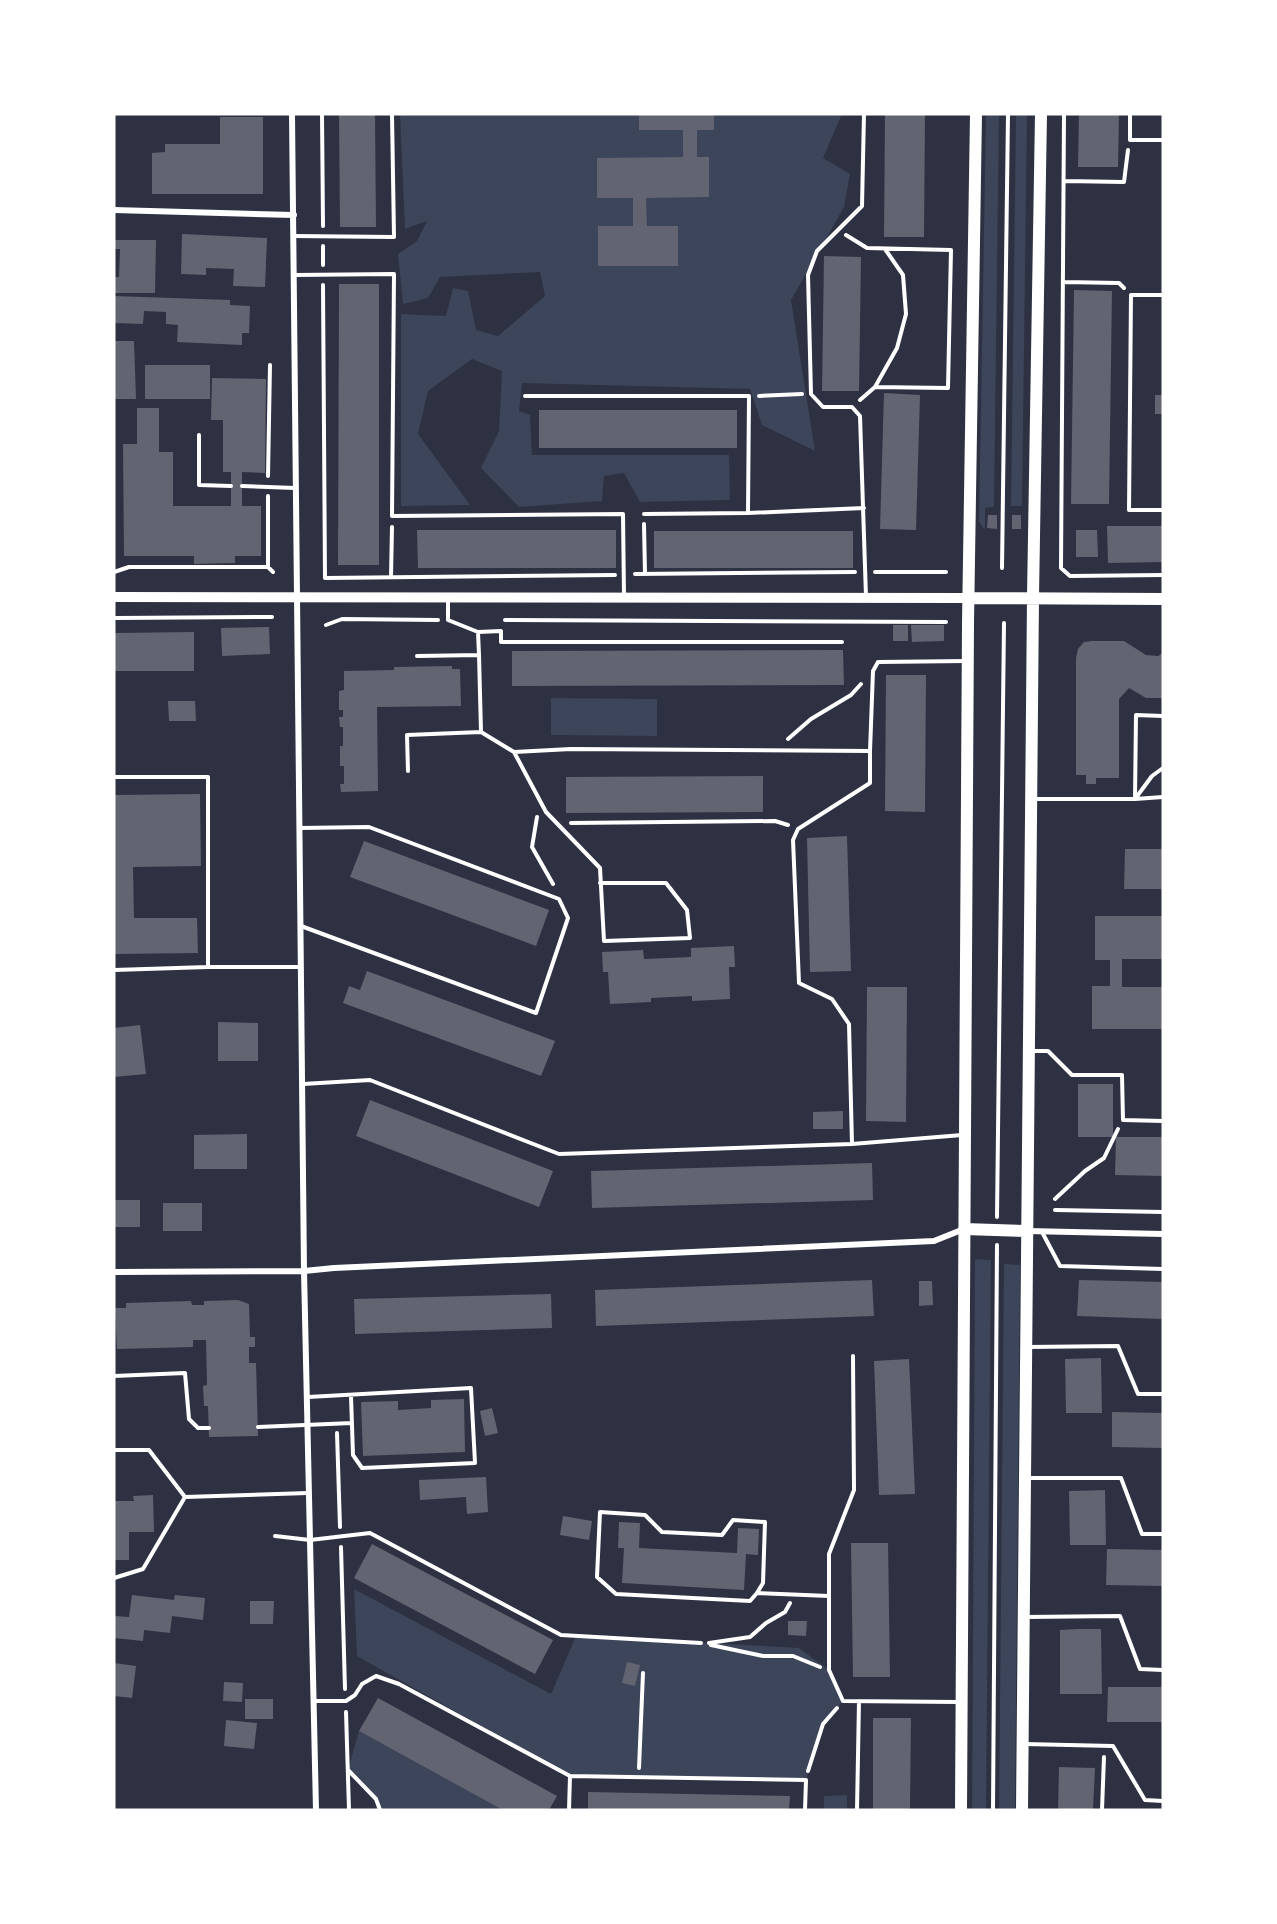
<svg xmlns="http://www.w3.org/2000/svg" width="1277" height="1924" font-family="'Roboto Condensed',sans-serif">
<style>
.green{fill:#3c4559}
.building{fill:#626471}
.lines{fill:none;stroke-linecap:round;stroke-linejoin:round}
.path{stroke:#fff;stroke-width:4}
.service{stroke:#fff;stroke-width:4}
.minor{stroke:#fff;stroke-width:6}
.tertiary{stroke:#fff;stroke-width:10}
.secondary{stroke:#fff;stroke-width:12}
</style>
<rect width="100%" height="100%" fill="#2d3142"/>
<path class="green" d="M 400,114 L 842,114 L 823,158 L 850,174 L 844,207 L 791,300 L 815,451 L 762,425 L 750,389 L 522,383 L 519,411 L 530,415 L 532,455 L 729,455 L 730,500 L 640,502 L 624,473 L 604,476 L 602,501 L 519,507 L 481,468 L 499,431 L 502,371 L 472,359 L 428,391 L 418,434 L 470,505 L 401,506 L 401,314 L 446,316 L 453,288 L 468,291 L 476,330 L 498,336 L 545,296 L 540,272 L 440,277 L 428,298 L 403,304 L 398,254 L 417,241 L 427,221 L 405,229 Z
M 986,114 L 999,114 L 994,507 L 985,508 L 985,530 L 979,522 Z
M 1016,114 L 1027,114 L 1022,506 L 1011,506 Z
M 551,698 L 657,699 L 657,736 L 551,735 Z
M 975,1259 L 991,1260 L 986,1810 L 972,1810 Z
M 1004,1264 L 1020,1265 L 1015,1810 L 999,1810 Z
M 354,1589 L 551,1694 L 576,1636 L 799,1648 L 829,1670 L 843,1701 L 823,1724 L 806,1780 L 570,1776 L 357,1656 Z
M 359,1731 L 507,1810 L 380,1810 L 376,1799 L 348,1770 Z
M 847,1795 L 847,1810 L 824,1810 L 824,1796 Z"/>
<path class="building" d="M 339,114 L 375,114 L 376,227 L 340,227 Z
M 639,114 L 714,114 L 714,130 L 697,130 L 697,157 L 709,157 L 709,197 L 646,198 L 647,226 L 678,226 L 678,266 L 598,266 L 598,226 L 633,226 L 633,198 L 597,198 L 597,158 L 683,157 L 683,130 L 639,130 Z
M 885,114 L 925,114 L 924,237 L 884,237 Z
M 1079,114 L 1119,114 L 1118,167 L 1078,167 Z
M 220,117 L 263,117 L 263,194 L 152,194 L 152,153 L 165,152 L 165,144 L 220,144 Z
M 182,234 L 267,238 L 265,287 L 233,286 L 234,269 L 206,268 L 206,275 L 181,274 Z
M 114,240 L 156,240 L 155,293 L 114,293 L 114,277 L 119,277 L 120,249 L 114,249 Z
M 824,256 L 861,257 L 859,391 L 822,391 Z
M 339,284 L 379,284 L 379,565 L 338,565 Z
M 1074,290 L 1112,291 L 1109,504 L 1071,504 Z
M 114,296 L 230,300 L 230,305 L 250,306 L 249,333 L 242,333 L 242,345 L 177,342 L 178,325 L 166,324 L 166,312 L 144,311 L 143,324 L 114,323 Z
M 114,341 L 134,341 L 136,399 L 114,399 Z
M 145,365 L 210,365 L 210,399 L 145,399 Z
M 212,378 L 266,379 L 265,473 L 242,472 L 242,506 L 261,506 L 261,556 L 235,556 L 235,563 L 194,564 L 194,556 L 124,556 L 123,444 L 137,444 L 137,408 L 159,408 L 159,452 L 173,452 L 173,506 L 231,506 L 231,472 L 223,472 L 223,420 L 211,420 Z
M 884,393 L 920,395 L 916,530 L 880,529 Z
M 1155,395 L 1163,395 L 1163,414 L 1155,414 Z
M 539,410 L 737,410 L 737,448 L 539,448 Z
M 988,515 L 997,515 L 997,529 L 987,528 Z
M 1012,515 L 1021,515 L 1021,529 L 1012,529 Z
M 1107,526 L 1163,526 L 1163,562 L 1108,563 Z
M 417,530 L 616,530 L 616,568 L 418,568 Z
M 1076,530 L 1097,530 L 1098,557 L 1076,557 Z
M 654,531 L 853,531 L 853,568 L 654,568 Z
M 893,625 L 908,625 L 908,641 L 893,641 Z
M 911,625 L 944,625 L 944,641 L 912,642 Z
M 269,627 L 270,654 L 222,656 L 221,628 Z
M 194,632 L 194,671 L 114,671 L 114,633 Z
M 1092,641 L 1124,641 L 1146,655 L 1158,656 L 1163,653 L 1163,698 L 1146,698 L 1129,688 L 1119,699 L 1119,778 L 1096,778 L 1096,784 L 1086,784 L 1086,775 L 1076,775 L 1076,658 L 1078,649 L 1084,642 Z
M 843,650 L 844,685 L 512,686 L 512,651 Z
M 452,666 L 452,669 L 460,669 L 461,706 L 377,707 L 378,791 L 341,792 L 340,784 L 344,784 L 344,766 L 340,766 L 340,746 L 343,746 L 343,727 L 340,727 L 339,717 L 343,717 L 343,710 L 339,710 L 339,691 L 344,690 L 344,671 L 394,670 L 394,667 Z
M 886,675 L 926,675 L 925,812 L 885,811 Z
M 168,701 L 195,701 L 196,721 L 169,721 Z
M 763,776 L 763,812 L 566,813 L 566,777 Z
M 200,794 L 201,866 L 133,867 L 134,918 L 197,918 L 198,953 L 114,954 L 114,795 Z
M 847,836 L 851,971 L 810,972 L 807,838 Z
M 364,841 L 549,910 L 536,946 L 350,877 Z
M 1125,849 L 1163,849 L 1163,889 L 1124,889 Z
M 1095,916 L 1163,916 L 1163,959 L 1122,959 L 1122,987 L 1163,987 L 1163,1029 L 1092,1029 L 1092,986 L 1110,986 L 1110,960 L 1095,960 Z
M 734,946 L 735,967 L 729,967 L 730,999 L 692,1001 L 692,996 L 651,998 L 651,1002 L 610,1004 L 608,972 L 603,972 L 602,952 L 643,950 L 644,959 L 691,957 L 691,948 Z
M 367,971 L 555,1041 L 541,1076 L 343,1003 L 349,986 L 360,990 Z
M 867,987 L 907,987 L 906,1122 L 866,1121 Z
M 218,1022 L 258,1023 L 258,1061 L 218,1061 Z
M 140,1025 L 146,1074 L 114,1077 L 114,1028 Z
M 1078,1084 L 1113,1084 L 1113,1137 L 1078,1137 Z
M 370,1100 L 553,1171 L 539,1207 L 356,1136 Z
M 843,1111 L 843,1129 L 813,1129 L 813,1112 Z
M 247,1134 L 247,1169 L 194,1169 L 194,1135 Z
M 1116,1137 L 1163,1137 L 1163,1176 L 1115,1175 Z
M 872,1163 L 873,1200 L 592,1208 L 591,1171 Z
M 114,1200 L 140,1200 L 140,1227 L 114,1227 Z
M 163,1203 L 202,1203 L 202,1231 L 163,1231 Z
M 872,1280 L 874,1316 L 596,1326 L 595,1290 Z
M 1079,1280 L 1163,1282 L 1163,1319 L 1077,1316 Z
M 919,1281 L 932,1281 L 933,1305 L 919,1306 Z
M 551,1294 L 552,1328 L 355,1334 L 354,1299 Z
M 238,1300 L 249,1304 L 250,1337 L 255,1337 L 255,1347 L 249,1347 L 249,1363 L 256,1363 L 258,1436 L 209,1437 L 208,1406 L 204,1406 L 203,1386 L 207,1385 L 206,1340 L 193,1340 L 193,1347 L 117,1349 L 115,1308 L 126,1308 L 126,1303 L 191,1301 L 192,1305 L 204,1305 L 204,1301 Z
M 1101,1358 L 1102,1413 L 1066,1413 L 1065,1359 Z
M 909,1359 L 915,1494 L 879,1495 L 874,1361 Z
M 464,1399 L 465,1452 L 363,1456 L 361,1402 L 398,1401 L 398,1410 L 431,1408 L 431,1400 Z
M 492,1408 L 498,1433 L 485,1436 L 480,1411 Z
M 1112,1412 L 1163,1413 L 1163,1448 L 1112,1447 Z
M 486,1477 L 488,1512 L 467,1514 L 466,1497 L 420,1500 L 419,1480 Z
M 1105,1490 L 1106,1545 L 1070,1545 L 1069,1491 Z
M 153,1495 L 154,1532 L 129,1532 L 129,1560 L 114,1560 L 114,1501 L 134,1501 L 133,1496 Z
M 563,1516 L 592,1521 L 589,1540 L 560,1535 Z
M 619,1522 L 640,1523 L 639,1548 L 737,1553 L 738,1528 L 759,1529 L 758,1555 L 746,1554 L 744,1590 L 622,1583 L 624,1548 L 618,1548 Z
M 851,1543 L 888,1543 L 890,1677 L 853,1677 Z
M 372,1544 L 553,1640 L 535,1674 L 354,1578 Z
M 1107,1549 L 1163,1550 L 1163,1586 L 1106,1585 Z
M 132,1595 L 174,1600 L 175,1595 L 205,1598 L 203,1620 L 172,1616 L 170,1633 L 144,1630 L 143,1641 L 114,1638 L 115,1616 L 129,1617 Z
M 250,1601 L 274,1601 L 273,1624 L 250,1624 Z
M 788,1621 L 807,1621 L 806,1636 L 788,1635 Z
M 1077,1629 L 1101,1629 L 1102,1694 L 1060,1694 L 1060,1630 Z
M 627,1662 L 640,1665 L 635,1686 L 622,1683 Z
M 114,1663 L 136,1666 L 132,1698 L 114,1696 Z
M 224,1682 L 243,1683 L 242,1702 L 223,1701 Z
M 1108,1687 L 1163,1687 L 1163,1722 L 1107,1722 Z
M 378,1698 L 557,1796 L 549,1810 L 503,1810 L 359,1731 Z
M 245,1699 L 273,1699 L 273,1719 L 245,1719 Z
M 873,1718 L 911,1718 L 910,1810 L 873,1810 Z
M 226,1720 L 257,1723 L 254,1749 L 224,1746 Z
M 1059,1767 L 1095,1768 L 1093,1810 L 1058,1810 Z
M 588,1792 L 790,1796 L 789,1810 L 588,1810 Z"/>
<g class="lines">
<path class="path" d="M 322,114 L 323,226
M 1064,114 L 1061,568 L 1070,576 L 1163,575
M 1064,181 L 1124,182 L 1128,150
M 846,235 L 867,248 L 951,250 L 948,388 L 875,387 L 860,400
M 323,246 L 323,265
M 1064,282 L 1119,283 L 1124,288
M 323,285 L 325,578 L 615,575
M 875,387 L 897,348 L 906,314 L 903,275 L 885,249
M 759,396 L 802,394
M 268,476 L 270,365
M 644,524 L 645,574
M 268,567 L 268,496
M 1002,568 L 1008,114
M 114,572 L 129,567 L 268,567 L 273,572
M 875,572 L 946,572
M 635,574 L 855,572
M 391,577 L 392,527
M 114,618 L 272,617
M 505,620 L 946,622
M 326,625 L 342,619 L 438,620
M 788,739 L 811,719 L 851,695 L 861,684
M 537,817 L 532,847 L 553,884
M 571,823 L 775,821 L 788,825
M 1055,1199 L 1085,1171 L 1104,1158 L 1118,1129
M 1055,1210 L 1163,1212
M 997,1217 L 1004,623
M 337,1433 L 340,1527
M 341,1547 L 345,1689
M 709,1643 L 750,1637 L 766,1623 L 785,1612 L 790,1603
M 711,1645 L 763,1656 L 793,1656 L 820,1667
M 346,1712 L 349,1810
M 639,1768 L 643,1673
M 348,1770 L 376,1799 L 380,1810
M 808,1771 L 823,1724 L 837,1708
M 993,1810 L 997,1245
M 1102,1810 L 1104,1757"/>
<path class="service" d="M 864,114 L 862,206 L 817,251 L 808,275 L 811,394 L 823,407 L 852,407 L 860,416 L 866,597
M 1130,114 L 1130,140 L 1163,140
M 294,236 L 394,237 L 392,114
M 294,275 L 394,274 L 392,516 L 623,514 L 624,596
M 1163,295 L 1131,295 L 1129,510 L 1163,510
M 525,396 L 749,396 L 748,513
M 199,435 L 199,485 L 231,486
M 242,486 L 295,488
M 644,514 L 748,513 L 864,508
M 448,600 L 448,620 L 478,632
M 479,655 L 478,632 L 501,631 L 501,642 L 842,642
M 481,732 L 514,752 L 571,749 L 870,751 L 873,671 L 878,662 L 967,661
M 514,752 L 546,812 L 600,868 L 604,941 L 690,938 L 687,910 L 666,883 L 600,883
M 408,771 L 407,735 L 481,732 L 479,655 L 417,656
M 114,777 L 208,777 L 208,967
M 1035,799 L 1135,799 L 1163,797
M 1135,799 L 1136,715 L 1163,716
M 1135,799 L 1152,776 L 1163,768
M 300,828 L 369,827 L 559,899 L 568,918 L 536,1013 L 301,926
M 114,970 L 208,967 L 301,967
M 1032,1051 L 1048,1051 L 1072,1075 L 1122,1075 L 1123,1120 L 1163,1121
M 303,1084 L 370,1080 L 559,1154 L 852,1144 L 962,1135
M 852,1144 L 849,1024 L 832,999 L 799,983 L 793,840 L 798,829 L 870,783 L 870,751
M 1042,1232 L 1060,1266 L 1163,1269
M 1027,1347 L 1118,1346 L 1138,1394 L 1163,1394
M 853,1356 L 854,1490 L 829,1554 L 829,1670 L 843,1701 L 958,1702
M 114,1376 L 185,1373 L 189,1419 L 198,1428 L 209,1428
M 308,1397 L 471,1388 L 475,1463 L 362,1468 L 353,1455 L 351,1396
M 258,1427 L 352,1423
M 114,1450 L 149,1450 L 185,1497
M 1026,1478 L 1121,1478 L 1142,1534 L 1163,1534
M 185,1497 L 308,1493
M 275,1536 L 310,1540 L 370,1533 L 561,1635 L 701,1643
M 114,1578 L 143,1569 L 185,1497
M 757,1593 L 763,1583 L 765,1522 L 733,1520 L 722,1535 L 662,1532 L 645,1515 L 600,1512 L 597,1577 L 616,1594 L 750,1601 L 757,1593 L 829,1596
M 1025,1617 L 1120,1616 L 1140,1669 L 1163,1670
M 313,1701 L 346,1701 L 355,1695 L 362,1684 L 376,1676 L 399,1684 L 570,1776 L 806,1780 L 805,1810
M 1024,1744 L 1113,1746 L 1145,1800 L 1163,1801
M 569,1810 L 570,1776
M 857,1810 L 859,1701"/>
<path class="minor" d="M 292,114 L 304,1271 L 316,1810
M 114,210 L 294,215
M 1027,1231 L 1163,1234
M 114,1272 L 304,1271 L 334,1268 L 934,1241 L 964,1229"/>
<path class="tertiary" d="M 114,597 L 968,598"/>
<path class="secondary" d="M 968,598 L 1163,599
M 964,1229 L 1027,1231
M 961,1810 L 968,623 L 976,114
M 1022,1810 L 1033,597 L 1041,114"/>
</g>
<rect width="1277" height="1924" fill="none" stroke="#ffffff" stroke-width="231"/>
</svg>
